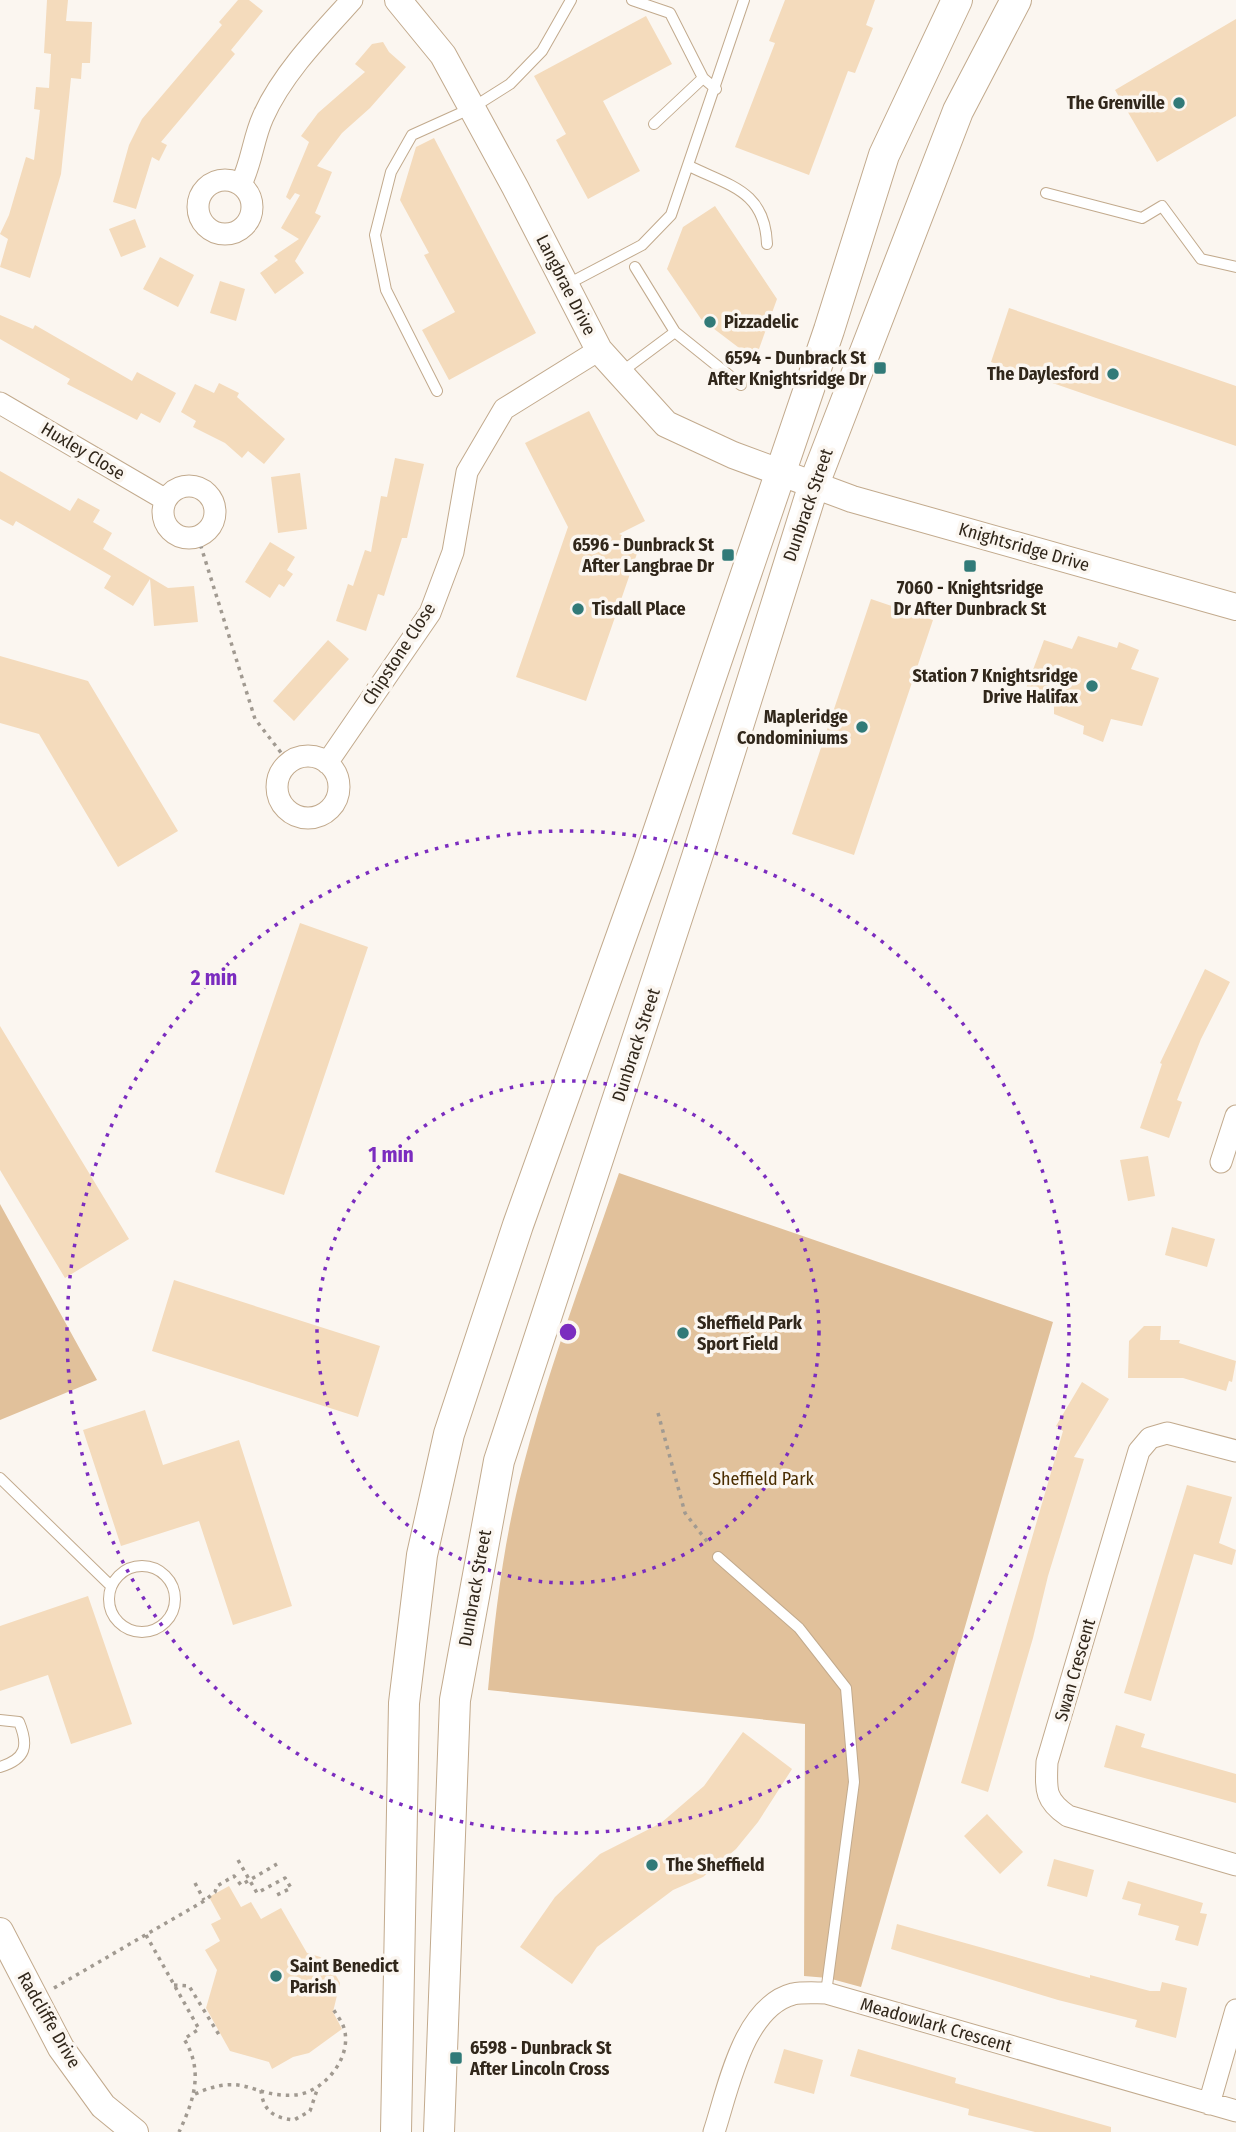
<svg xmlns="http://www.w3.org/2000/svg" width="1236" height="2132" font-family="'Fira Sans Condensed',sans-serif">
<style>
.green{fill:#e1c19b}
.building{fill:#f4dbbc}
.lines{fill:none;stroke-linecap:round;stroke-linejoin:round}
.service-casing{stroke:#c2aa8d;stroke-width:12}
.minor-casing{stroke:#c2aa8d;stroke-width:23}
.tertiary-casing{stroke:#c2aa8d;stroke-width:28}
.secondary-casing{stroke:#c2aa8d;stroke-width:32}
.path{stroke:#a19a91;stroke-width:3.5;stroke-dasharray:3.5 5;stroke-linecap:butt}
.service{stroke:#fff;stroke-width:10}
.minor{stroke:#fff;stroke-width:21}
.tertiary{stroke:#fff;stroke-width:26}
.secondary{stroke:#fff;stroke-width:30}
.ring{fill:none;stroke:#7b2cbf;stroke-width:3.5;stroke-dasharray:3.5 7}
.poi-dot{fill:#317a78;stroke:#fbf6f0;stroke-width:2.5}
.labels{text-anchor:middle;stroke-width:7;stroke-linejoin:round;paint-order:stroke}
.poi-label{font-size:18px;font-weight:bold;fill:#31271b;stroke:#fbf6f0;text-anchor:end}
.street-label{font-size:18px;fill:#31271b;stroke:#fbf6f0}
.park-label{font-size:18px;fill:#4a2d00;stroke:#fbf6f0}
.centre{fill:#7b2cbf;stroke:#fbf6f0;stroke-width:3.5}
.ring-label{font-size:21px;text-anchor:middle;font-weight:bold;fill:#7b2cbf;stroke:#fbf6f0;stroke-width:7;stroke-linejoin:round;paint-order:stroke}
</style>
<rect width="100%" height="100%" fill="#fbf6f0"/>
<path class="green" d="M 619,1173 L 1053,1322 L 861,1987 L 828,1978 L 804,1976 L 805,1724 L 488,1690 C 495,1614 504,1537 524,1463 C 550,1364 586,1269 619,1173 Z
M 0,1204 L 97,1380 L 0,1420 Z"/>
<path class="building" d="M 47,0 L 68,0 L 66,21 L 92,22 L 90,63 L 82,63 L 81,79 L 71,78 L 61,174 L 30,278 L 0,267 L 8,239 L 0,234 L 9,215 L 26,157 L 34,160 L 40,110 L 34,109 L 36,87 L 49,88 L 51,54 L 44,53 Z
M 238,0 L 249,0 L 263,11 L 231,50 L 235,54 L 161,142 L 167,145 L 159,161 L 152,157 L 136,209 L 113,202 L 129,145 L 142,119 L 222,25 L 219,22 Z
M 785,0 L 875,0 L 866,25 L 873,28 L 855,73 L 848,71 L 809,175 L 735,147 L 775,43 L 769,41 Z
M 646,16 L 672,64 L 603,101 L 640,171 L 588,199 L 556,140 L 566,134 L 534,76 Z
M 1236,19 L 1236,116 L 1157,162 L 1115,90 Z
M 383,42 L 389,52 L 406,67 L 370,108 L 342,133 L 317,166 L 332,172 L 315,213 L 321,216 L 295,261 L 304,273 L 275,294 L 260,273 L 278,260 L 274,256 L 299,239 L 281,228 L 300,195 L 295,193 L 290,200 L 286,197 L 309,142 L 301,136 L 318,113 L 365,72 L 355,64 L 372,44 Z
M 434,138 L 536,333 L 449,380 L 422,330 L 455,312 L 424,255 L 429,253 L 400,200 L 416,147 Z
M 715,206 L 777,299 L 755,360 L 701,319 L 667,269 L 683,227 Z
M 135,219 L 146,247 L 121,257 L 109,229 Z
M 160,257 L 194,275 L 178,307 L 143,289 Z
M 220,281 L 245,289 L 236,321 L 210,313 Z
M 1009,308 L 1236,386 L 1236,446 L 991,362 Z
M 0,315 L 33,329 L 35,325 L 132,381 L 137,372 L 176,393 L 160,423 L 141,413 L 137,420 L 106,404 L 67,384 L 70,379 L 0,339 Z
M 219,383 L 239,393 L 237,397 L 285,439 L 264,464 L 248,451 L 242,458 L 225,443 L 193,427 L 196,421 L 181,412 L 195,384 L 214,393 Z
M 589,411 L 645,521 L 619,534 L 641,542 L 586,701 L 516,677 L 568,527 L 525,443 Z
M 395,458 L 424,464 L 407,538 L 402,538 L 384,596 L 378,594 L 366,631 L 336,621 L 348,584 L 353,586 L 365,550 L 371,552 L 381,496 L 387,497 Z
M 0,471 L 70,511 L 78,498 L 100,510 L 93,522 L 112,533 L 103,549 L 168,588 L 194,586 L 198,622 L 154,626 L 150,579 L 133,606 L 104,588 L 111,576 L 16,521 L 13,526 L 0,519 Z
M 300,473 L 307,529 L 278,533 L 271,477 Z
M 270,542 L 295,557 L 287,570 L 293,574 L 284,587 L 279,584 L 270,598 L 245,582 Z
M 871,599 L 933,620 L 854,855 L 792,834 Z
M 1078,636 L 1117,648 L 1119,642 L 1139,650 L 1131,669 L 1159,678 L 1142,726 L 1111,719 L 1103,742 L 1083,734 L 1084,726 L 1054,714 L 1054,705 L 1024,694 L 1044,640 L 1072,649 Z
M 328,640 L 349,659 L 294,721 L 273,701 Z
M 0,656 L 88,681 L 178,831 L 118,867 L 39,734 L 0,723 Z
M 300,923 L 368,947 L 284,1195 L 215,1172 Z
M 1205,969 L 1230,982 L 1201,1039 L 1177,1100 L 1182,1102 L 1169,1138 L 1140,1128 L 1162,1064 L 1160,1063 Z
M 0,1026 L 129,1239 L 65,1278 L 0,1170 Z
M 1148,1156 L 1155,1196 L 1128,1201 L 1120,1160 Z
M 1172,1227 L 1215,1239 L 1207,1267 L 1165,1255 Z
M 174,1280 L 380,1346 L 358,1417 L 152,1351 Z
M 1144,1326 L 1161,1326 L 1160,1340 L 1180,1340 L 1179,1343 L 1236,1361 L 1232,1382 L 1229,1381 L 1226,1391 L 1183,1378 L 1128,1378 L 1129,1341 Z
M 1082,1382 L 1109,1399 L 1074,1457 L 1084,1459 L 1048,1576 L 1033,1638 L 988,1792 L 961,1783 L 1063,1431 L 1056,1426 Z
M 145,1410 L 163,1465 L 239,1440 L 292,1606 L 233,1625 L 199,1521 L 121,1546 L 83,1430 Z
M 1187,1485 L 1232,1497 L 1219,1543 L 1236,1550 L 1232,1565 L 1194,1554 L 1151,1701 L 1124,1693 Z
M 88,1596 L 132,1724 L 71,1744 L 48,1675 L 0,1691 L 0,1626 Z
M 1116,1725 L 1145,1734 L 1141,1747 L 1236,1774 L 1236,1803 L 1104,1767 Z
M 743,1732 L 792,1769 L 758,1822 L 736,1849 L 703,1877 L 673,1890 L 597,1947 L 572,1984 L 520,1947 L 555,1897 L 600,1854 L 661,1823 L 704,1786 Z
M 987,1814 L 1023,1852 L 1000,1874 L 964,1836 Z
M 1054,1859 L 1094,1870 L 1087,1897 L 1047,1886 Z
M 1128,1881 L 1203,1903 L 1200,1913 L 1207,1914 L 1198,1946 L 1175,1940 L 1179,1926 L 1138,1915 L 1141,1904 L 1122,1899 Z
M 229,1886 L 241,1907 L 251,1902 L 261,1919 L 281,1908 L 307,1953 L 327,1959 L 340,1983 L 333,2012 L 342,2029 L 309,2053 L 293,2057 L 272,2069 L 269,2062 L 230,2051 L 206,2008 L 217,1970 L 205,1950 L 220,1941 L 211,1924 L 221,1919 L 209,1897 Z
M 897,1924 L 1090,1978 L 1090,1975 L 1150,1991 L 1160,1991 L 1162,1982 L 1187,1988 L 1176,2038 L 1135,2027 L 1137,2020 L 1058,2000 L 891,1949 Z
M 784,2049 L 823,2060 L 814,2094 L 774,2083 Z
M 858,2049 L 956,2078 L 955,2083 L 1111,2127 L 1111,2132 L 1035,2132 L 968,2115 L 969,2109 L 850,2076 Z"/>
<g class="lines">
<g class="service-casing">
<path id="service" d="M 632,0 L 670,13 L 703,78 L 716,89
M 654,124 L 703,78
M 689,166 C 730,186 765,191 767,244
M 1046,193 L 1142,218 L 1162,206 L 1201,259 L 1236,267
M 635,267 L 675,332
M 566,285 L 642,245 L 671,215 L 744,0
M 620,373 L 675,332 L 741,385
M 437,391 L 386,290 L 375,235 L 391,172 L 412,135 L 472,108 L 510,84 L 542,51 L 571,0
M 0,1478 L 111,1586
M 718,1557 L 799,1628 L 846,1688 L 854,1782 L 826,1993
M109 1599a33 33 0 1 1 66 0a33 33 0 1 1-66 0Z
M 0,1720 L 19,1722 C 29,1746 26,1759 0,1767"/>
</g>
<g class="minor-casing">
<path id="minor" d="M198 207a27 27 0 1 1 54 0a27 27 0 1 1-54 0Z
M 241,184 C 252,162 253,139 263,117 C 282,74 320,35 352,0
M 0,403 L 166,500
M163 512a26 26 0 1 1 52 0a26 26 0 1 1-52 0Z
M277 787a31 31 0 1 1 62 0a31 31 0 1 1-62 0Z
M 327,763 L 430,613 L 453,552 L 467,472 L 504,409 L 599,350
M 1221,1162 L 1236,1116
M 1236,1451 L 1167,1433 L 1150,1438 L 1139,1451 L 1047,1762 C 1046,1789 1044,1800 1068,1816 L 1236,1865
M 1209,2104 L 1236,2010
M 714,2132 C 728,2090 743,2007 793,1994 C 803,1992 815,1993 826,1993 L 1236,2111"/>
</g>
<g class="tertiary-casing">
<path id="tertiary" d="M 398,0 L 443,55 L 515,187 L 599,350 L 666,424 L 733,455 L 852,499 L 1236,607
M 0,1931 L 61,2048 L 103,2106 L 135,2132"/>
</g>
<g class="secondary-casing">
<path id="secondary" d="M 396,2132 L 404,1703 L 422,1555 L 449,1434 L 518,1225 L 648,862 L 829,330 L 884,155 L 957,0
M 439,2132 L 455,1700 L 499,1461 L 697,857 L 814,484 L 958,111 L 1016,0"/>
</g>
<path class="path" d="M 198,537 L 255,719 L 289,763
M 658,1413 L 685,1513 L 709,1544
M 238,1860 L 257,1893 L 285,1878 L 291,1888 L 275,1896
M 195,1883 L 204,1900
M 146,1935 L 199,2029 L 184,2039 C 204,2071 194,2100 179,2132
M 174,1985 L 189,1986 L 221,2038
M 54,1988 L 204,1901 L 215,1892 L 217,1886 L 234,1876 L 241,1885 L 277,1864
M 261,2090 C 263,2111 274,2118 294,2120 L 310,2111 L 318,2087
M 195,2094 C 246,2071 251,2098 295,2095 C 323,2093 353,2058 344,2028 C 342,2022 337,2015 333,2009"/>
<use href="#service" class="service"/>
<use href="#minor" class="minor"/>
<use href="#tertiary" class="tertiary"/>
<use href="#secondary" class="secondary"/>
</g>
<g class="ring">
<circle cx="568" cy="1332" r="251"/>
<circle cx="568" cy="1332" r="501"/>
</g>
<g class="poi-dot">
<circle cx="1179" cy="103" r="7"/>
<circle cx="710" cy="322" r="7"/>
<rect x="873" y="361" width="14" height="14" rx="3.5"/>
<circle cx="1113" cy="374" r="7"/>
<rect x="721" y="548" width="14" height="14" rx="3.5"/>
<rect x="963" y="559" width="14" height="14" rx="3.5"/>
<circle cx="578" cy="609" r="7"/>
<circle cx="1092" cy="686" r="7"/>
<circle cx="862" cy="727" r="7"/>
<circle cx="683" cy="1333" r="7"/>
<circle cx="652" cy="1865" r="7"/>
<circle cx="276" cy="1976" r="7"/>
<rect x="449" y="2051" width="14" height="14" rx="3.5"/>
</g>
<g class="labels">
<g class="poi-label">
<text x="1165" y="109">The Grenville</text>
<text x="724" y="328" text-anchor="start">Pizzadelic</text>
<text x="866" y="364">6594 - Dunbrack St<tspan x="866" dy="21">After Knightsridge Dr</tspan></text>
<text x="1099" y="380">The Daylesford</text>
<text x="714" y="551">6596 - Dunbrack St<tspan x="714" dy="21">After Langbrae Dr</tspan></text>
<text x="970" y="594" text-anchor="middle">7060 - Knightsridge<tspan x="970" dy="21">Dr After Dunbrack St</tspan></text>
<text x="592" y="615" text-anchor="start">Tisdall Place</text>
<text x="1078" y="682">Station 7 Knightsridge<tspan x="1078" dy="21">Drive Halifax</tspan></text>
<text x="848" y="723">Mapleridge<tspan x="848" dy="21">Condominiums</tspan></text>
<text x="697" y="1329" text-anchor="start">Sheffield Park<tspan x="697" dy="21">Sport Field</tspan></text>
<text x="666" y="1871" text-anchor="start">The Sheffield</text>
<text x="290" y="1972" text-anchor="start">Saint Benedict<tspan x="290" dy="21">Parish</tspan></text>
<text x="470" y="2054" text-anchor="start">6598 - Dunbrack St<tspan x="470" dy="21">After Lincoln Cross</tspan></text>
</g>
<g class="street-label">
<text transform="translate(566 285) rotate(63)" y="6">Langbrae Drive</text>
<text transform="translate(83 451) rotate(31)" y="6">Huxley Close</text>
<text transform="translate(808 505) rotate(-71)" y="6">Dunbrack Street</text>
<text transform="translate(1024 547) rotate(16)" y="6">Knightsridge Drive</text>
<text transform="translate(399 654) rotate(-57)" y="6">Chipstone Close</text>
<text transform="translate(636 1045) rotate(-72)" y="6">Dunbrack Street</text>
<text transform="translate(475 1588) rotate(-80)" y="6">Dunbrack Street</text>
<text transform="translate(1075 1670) rotate(-74)" y="6">Swan Crescent</text>
<text transform="translate(49 2020) rotate(60)" y="6">Radcliffe Drive</text>
<text transform="translate(936 2025) rotate(16)" y="6">Meadowlark Crescent</text>
</g>
<g class="park-label">
<text x="763" y="1485">Sheffield Park</text>
</g>
</g>
<circle cx="568" cy="1332" r="10" class="centre"/>
<g class="ring-label">
<text x="214" y="985">2 min</text>
<text x="391" y="1162">1 min</text>
</g>
</svg>
